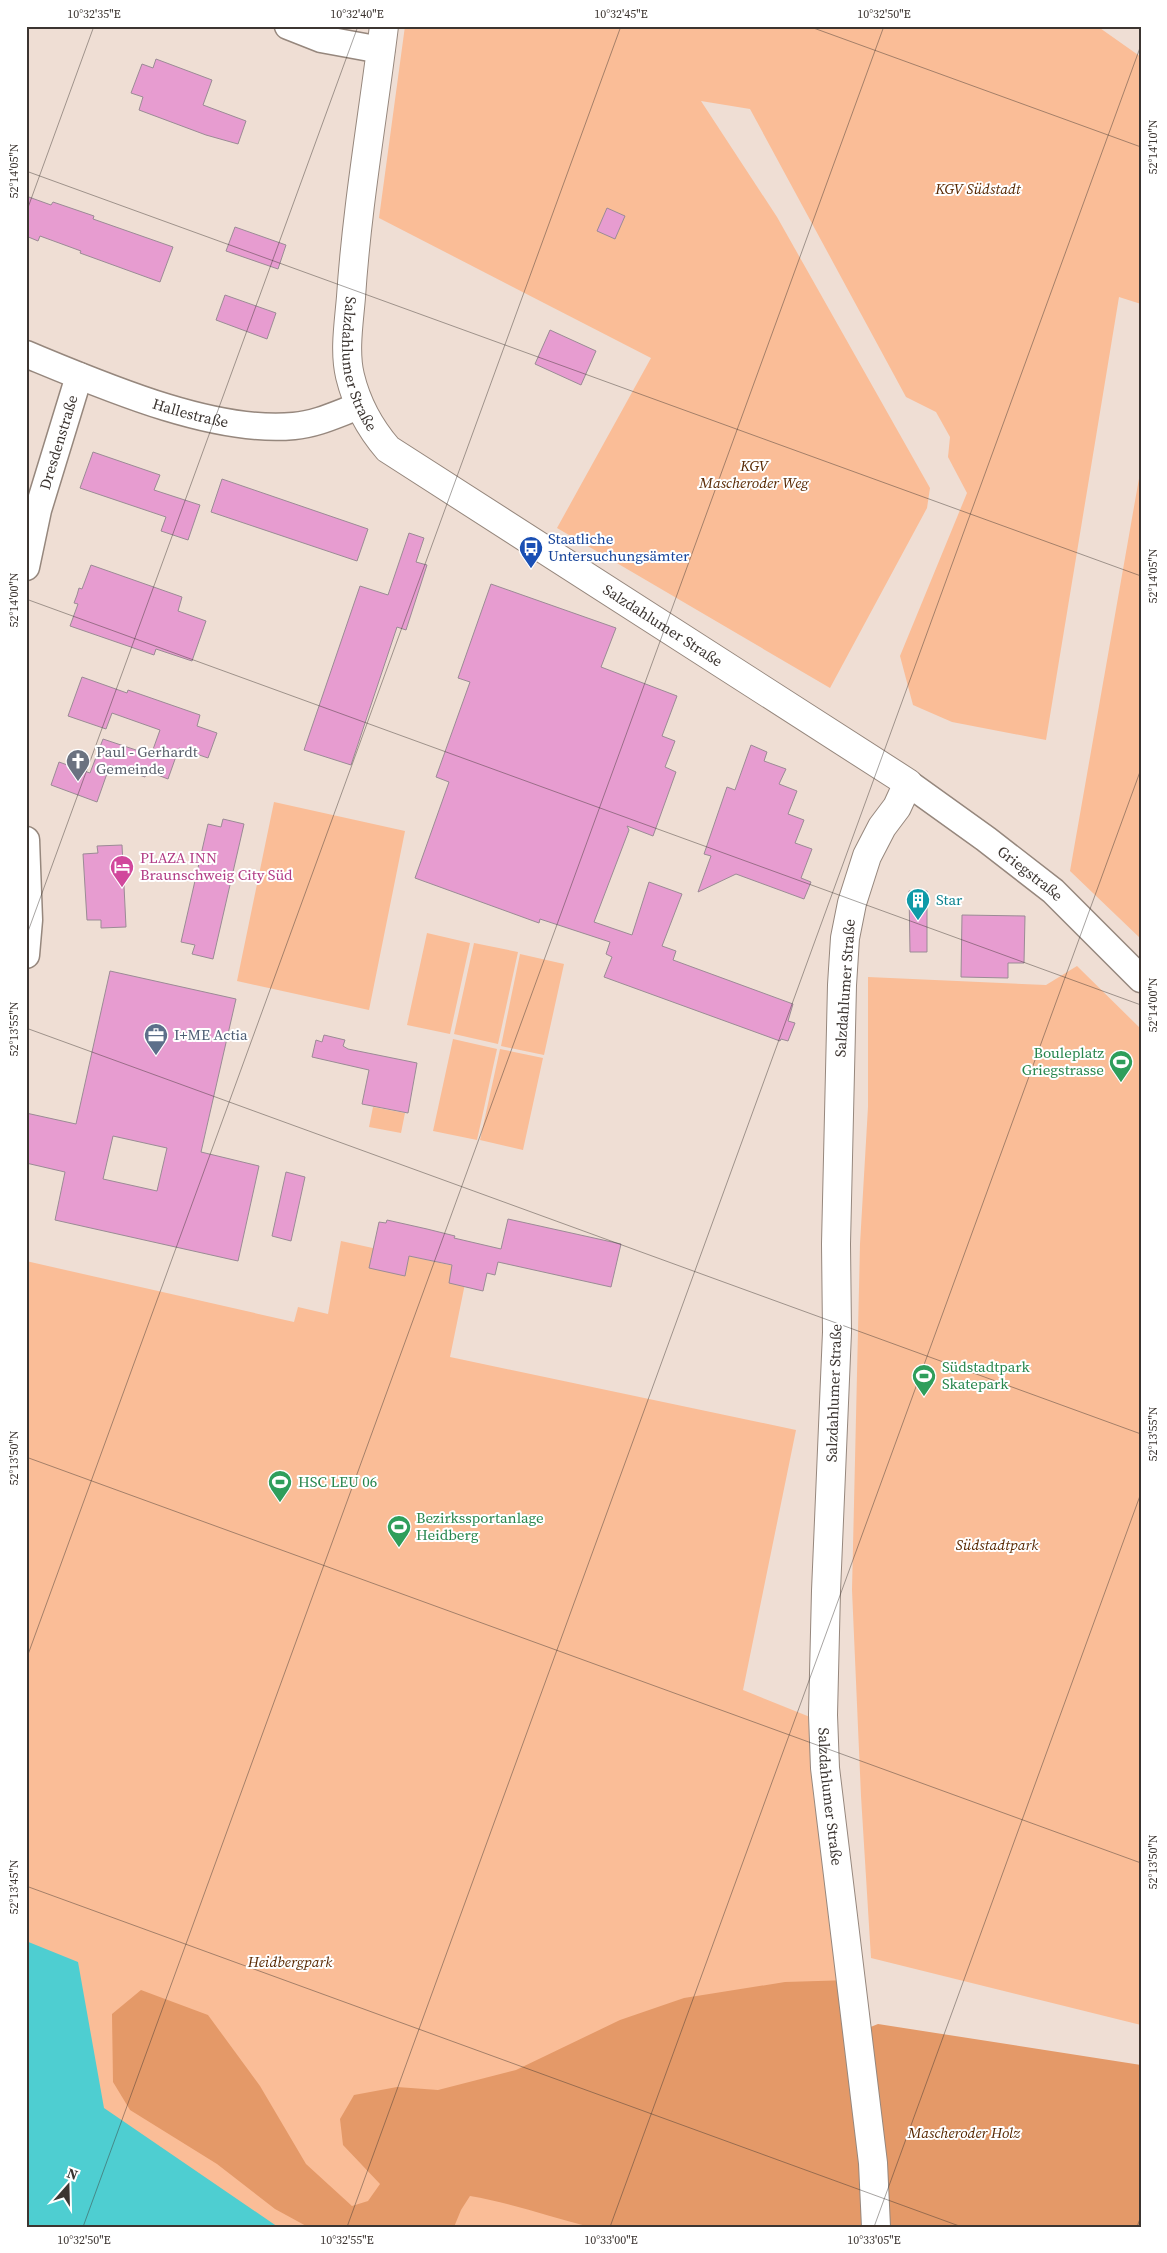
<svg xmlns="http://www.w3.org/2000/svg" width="1167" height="2253" font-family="'Source Serif 4',serif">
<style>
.green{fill:#fabd97}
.forest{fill:#e49968}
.water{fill:#4eced1}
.building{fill:#e79cd0;stroke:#9b8b95;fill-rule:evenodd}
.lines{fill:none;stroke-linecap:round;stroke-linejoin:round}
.minor-casing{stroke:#96877d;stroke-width:29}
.major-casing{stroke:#96877d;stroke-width:30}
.minor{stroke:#fff;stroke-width:26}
.major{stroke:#fff;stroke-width:28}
.ticks{fill:none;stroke:#3c3531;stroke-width:1;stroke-opacity:0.45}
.labels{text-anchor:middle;stroke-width:4;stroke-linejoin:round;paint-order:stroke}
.park-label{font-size:15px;font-style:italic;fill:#582802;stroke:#fff}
.street-label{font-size:15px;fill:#3c3531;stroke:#fff}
.transit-label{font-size:15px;fill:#164399;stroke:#fff;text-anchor:start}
.worship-label{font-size:15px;fill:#5b616d;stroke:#fff;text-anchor:start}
.hotel-label{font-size:15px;fill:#b23c85;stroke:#fff;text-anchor:start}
.culture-label{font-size:15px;fill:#0d838f;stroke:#fff;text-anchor:start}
.service-label{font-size:15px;fill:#4e5e75;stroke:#fff;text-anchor:start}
.leisure-label{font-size:15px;fill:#27864d;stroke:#fff;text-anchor:start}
.neatline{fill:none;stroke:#3c3531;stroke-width:2}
.ticks-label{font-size:12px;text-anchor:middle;fill:#3c3531}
</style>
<rect width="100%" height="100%" fill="#efded4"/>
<path class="green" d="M 405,26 L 1097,26 L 1141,57 L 1141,304 L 1119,297 L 1046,740 L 952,722 L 913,705 L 900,656 L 967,493 L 948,457 L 950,437 L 936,412 L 906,397 L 750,109 L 701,101 L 777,217 L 930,488 L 927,508 L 830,688 L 557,528 L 651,358 L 379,218 Z
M 1141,467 L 1141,939 L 1070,871 Z
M 274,802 L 405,831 L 369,1010 L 237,981 Z
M 427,933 L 470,943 L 450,1034 L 407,1025 Z
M 474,943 L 518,952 L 498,1044 L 454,1034 Z
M 520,954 L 564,964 L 544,1055 L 501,1046 Z
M 1077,966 L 1141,1029 L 1141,2025 L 871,1958 L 861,1796 L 852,1590 L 860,1244 L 868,1107 L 868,977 L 1046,985 Z
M 453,1039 L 497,1049 L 477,1140 L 433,1131 Z
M 500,1049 L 543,1058 L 523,1150 L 480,1140 Z
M 373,1107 L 405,1113 L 401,1133 L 369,1127 Z
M 341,1241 L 468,1269 L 450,1357 L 796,1430 L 743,1690 L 810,1717 L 813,1792 L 849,2047 L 851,2227 L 26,2227 L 26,1261 L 294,1322 L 298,1307 L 328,1314 Z"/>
<path class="forest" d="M 851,1980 L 858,2032 L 878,2024 L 1141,2065 L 1141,2227 L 590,2227 C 550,2217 511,2203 470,2196 L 461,2210 L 454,2227 L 308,2227 L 275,2209 L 217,2164 L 130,2110 L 113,2082 L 112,2014 L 141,1990 L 208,2015 L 260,2086 L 306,2164 L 352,2206 L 368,2201 L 380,2184 L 343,2145 L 340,2119 L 354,2095 L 397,2087 L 438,2090 L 516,2070 L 620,2020 L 684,1998 L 785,1982 Z"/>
<path class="water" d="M 26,1941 L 78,1962 L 104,2108 L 278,2227 L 26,2227 Z"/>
<path class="building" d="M 156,59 L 212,80 L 203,105 L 246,121 L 238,144 L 206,135 L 139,110 L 143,97 L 131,93 L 142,64 L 153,68 Z
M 26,196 L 51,205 L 53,202 L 94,216 L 93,219 L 173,247 L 160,282 L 80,253 L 81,251 L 40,236 L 38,241 L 26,236 Z
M 607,208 L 625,216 L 615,239 L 597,231 Z
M 235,227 L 286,245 L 278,269 L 226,251 Z
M 225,295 L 276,313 L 267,339 L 216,320 Z
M 550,330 L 596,351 L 581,385 L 535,364 Z
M 93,452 L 160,475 L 154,490 L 200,505 L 188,540 L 161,531 L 166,517 L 80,488 Z
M 222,479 L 368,529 L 357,561 L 211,512 Z
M 409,533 L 424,538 L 416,562 L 427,565 L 406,630 L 397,627 L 351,765 L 304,750 L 360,586 L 388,595 Z
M 91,565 L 182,597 L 178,611 L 206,621 L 192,661 L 156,649 L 154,655 L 70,626 L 78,604 L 74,603 L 77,595 L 79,588 L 82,589 Z
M 491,584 L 616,628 L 601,667 L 677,696 L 662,736 L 675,741 L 665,767 L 676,772 L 653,836 L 627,826 L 629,830 L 594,922 L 632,935 L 649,882 L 682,894 L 662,946 L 676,951 L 673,960 L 793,1004 L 788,1021 L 795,1023 L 788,1041 L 781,1039 L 780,1041 L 604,977 L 612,957 L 606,954 L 610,942 L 540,919 L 539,923 L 415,878 L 449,782 L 436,777 L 470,682 L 458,678 Z
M 82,677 L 127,693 L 128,690 L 200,715 L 197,726 L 217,733 L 208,758 L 179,748 L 168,779 L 147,771 L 145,777 L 110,765 L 97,802 L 51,785 L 59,762 L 90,773 L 103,739 L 151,755 L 160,730 L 112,713 L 106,729 L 68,716 Z
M 751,745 L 767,752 L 764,761 L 786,769 L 779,784 L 797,791 L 788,814 L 804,820 L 795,843 L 812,849 L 801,878 L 811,882 L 804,899 L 736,874 L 698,892 L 711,856 L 704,854 L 727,787 L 735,790 Z
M 223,819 L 244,824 L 213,959 L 192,954 L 195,945 L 181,942 L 208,824 L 221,827 Z
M 122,845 L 126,927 L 101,928 L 101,920 L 87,920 L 83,854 L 98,853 L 97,846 Z
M 909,891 L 927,891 L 927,952 L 910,952 Z
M 962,915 L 1025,916 L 1024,963 L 1008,963 L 1008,978 L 961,977 Z
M 110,971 L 236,999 L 201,1152 L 259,1166 L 238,1261 L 55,1220 L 65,1172 L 26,1163 L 26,1113 L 76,1124 ZM 113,1136 L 167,1148 L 157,1191 L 103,1179 Z
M 324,1035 L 345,1040 L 343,1046 L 348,1049 L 417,1063 L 408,1113 L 362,1104 L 369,1070 L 312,1057 L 316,1040 L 322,1042 Z
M 286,1172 L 305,1177 L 291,1241 L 272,1236 Z
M 508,1219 L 621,1244 L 611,1287 L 498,1262 L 495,1275 L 487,1273 L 483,1291 L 449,1283 L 452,1265 L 409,1256 L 405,1276 L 369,1268 L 379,1222 L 386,1223 L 387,1220 L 427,1229 L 455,1236 L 454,1238 L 501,1249 Z"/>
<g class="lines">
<g class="minor-casing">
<g id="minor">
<path d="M 288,26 L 321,39 L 381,50"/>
<path id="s1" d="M 26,354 C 101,385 213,434 294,426 C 317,424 337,414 359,406"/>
<path id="s2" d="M 26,567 L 38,510 L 79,376"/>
<path id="s3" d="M 908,783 L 986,839 L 1053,891 L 1141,979"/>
<path d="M 26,840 L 29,920 L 26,955"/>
</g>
</g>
<g class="major-casing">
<g id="major">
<path id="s4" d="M 384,26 C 373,116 357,206 351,297 C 349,322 344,351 350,376 C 357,405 369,427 388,449 L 908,783 L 897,807 L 882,827 L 867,856 L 852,903 L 845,938 L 842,985 L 836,1244 L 837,1332 L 826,1591 L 823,1715 L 825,1768 L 873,2163 L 876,2227"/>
</g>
</g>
<use href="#minor" class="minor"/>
<use href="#major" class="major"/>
</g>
<path class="ticks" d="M 808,26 L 1141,147M 26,171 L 1141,576M 26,213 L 94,26M 26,599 L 1141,1005M 26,937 L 358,26M 26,1028 L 1141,1434M 26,1457 L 1141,1863M 26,1660 L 621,26M 26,1886 L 962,2227M 83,2227 L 884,26M 347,2227 L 1141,45M 610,2227 L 1141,769M 874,2227 L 1141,1493M 1137,2227 L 1141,2216"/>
<defs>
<g id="bus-pin" transform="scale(1.25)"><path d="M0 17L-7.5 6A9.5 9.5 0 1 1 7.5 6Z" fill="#1a4fb4" stroke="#fff"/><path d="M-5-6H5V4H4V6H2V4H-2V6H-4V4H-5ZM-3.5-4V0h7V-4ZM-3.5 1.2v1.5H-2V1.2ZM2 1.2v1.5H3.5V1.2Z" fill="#fff"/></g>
<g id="church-pin" transform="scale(1.25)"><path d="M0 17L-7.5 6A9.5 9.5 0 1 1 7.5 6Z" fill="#6b7280" stroke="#fff"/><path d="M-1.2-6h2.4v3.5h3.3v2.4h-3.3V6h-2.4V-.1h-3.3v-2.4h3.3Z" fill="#fff"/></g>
<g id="hotel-pin" transform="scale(1.25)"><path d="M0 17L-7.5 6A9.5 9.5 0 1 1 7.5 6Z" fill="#d1479c" stroke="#fff"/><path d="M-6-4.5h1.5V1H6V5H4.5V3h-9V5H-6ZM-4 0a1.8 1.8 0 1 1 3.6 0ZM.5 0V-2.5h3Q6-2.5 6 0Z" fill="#fff"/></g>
<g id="building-pin" transform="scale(1.25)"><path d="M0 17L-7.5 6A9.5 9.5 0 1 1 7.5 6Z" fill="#0f9aa8" stroke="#fff"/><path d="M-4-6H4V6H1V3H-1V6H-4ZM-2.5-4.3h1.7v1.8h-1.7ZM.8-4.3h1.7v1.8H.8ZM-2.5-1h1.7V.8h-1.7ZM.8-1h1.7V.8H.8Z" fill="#fff"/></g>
<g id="office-pin" transform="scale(1.25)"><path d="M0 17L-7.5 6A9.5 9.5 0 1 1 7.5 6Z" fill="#5c6f8a" stroke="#fff"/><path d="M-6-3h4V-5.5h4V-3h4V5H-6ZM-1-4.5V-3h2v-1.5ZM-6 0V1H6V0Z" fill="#fff"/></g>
<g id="stadium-pin" transform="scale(1.25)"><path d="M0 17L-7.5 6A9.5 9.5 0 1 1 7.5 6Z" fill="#2e9e5b" stroke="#fff"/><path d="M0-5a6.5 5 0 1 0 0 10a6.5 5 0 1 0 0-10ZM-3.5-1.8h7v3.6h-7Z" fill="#fff"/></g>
</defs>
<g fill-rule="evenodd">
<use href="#bus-pin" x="531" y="548"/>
<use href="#church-pin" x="78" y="761"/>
<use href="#hotel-pin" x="122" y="867"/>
<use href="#building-pin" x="918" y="900"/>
<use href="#office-pin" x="156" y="1035"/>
<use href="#stadium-pin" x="1121" y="1062"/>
<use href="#stadium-pin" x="924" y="1376"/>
<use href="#stadium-pin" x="280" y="1482"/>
<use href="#stadium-pin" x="399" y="1527"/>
</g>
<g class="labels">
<g class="park-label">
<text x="978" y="194">KGV Südstadt</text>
<text x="754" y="471">KGV<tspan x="754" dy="17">Mascheroder Weg</tspan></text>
<text x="997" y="1550">Südstadtpark</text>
<text x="290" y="1967">Heidbergpark</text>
<text x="964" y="2138">Mascheroder Holz</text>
</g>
<g class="street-label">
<text dy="5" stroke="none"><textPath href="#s4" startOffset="342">Salzdahlumer Straße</textPath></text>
<text dy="5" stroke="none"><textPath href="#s1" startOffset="175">Hallestraße</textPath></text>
<text dy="5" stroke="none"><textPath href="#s2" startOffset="129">Dresdenstraße</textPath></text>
<text dy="5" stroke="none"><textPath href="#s4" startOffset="762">Salzdahlumer Straße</textPath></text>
<text dy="5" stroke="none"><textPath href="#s3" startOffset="152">Griegstraße</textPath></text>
<text transform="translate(845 988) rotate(-86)" y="5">Salzdahlumer Straße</text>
<text transform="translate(834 1393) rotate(-88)" y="5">Salzdahlumer Straße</text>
<text dy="5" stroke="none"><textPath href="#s4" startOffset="2082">Salzdahlumer Straße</textPath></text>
</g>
<g class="transit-label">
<text x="548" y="544">Staatliche<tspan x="548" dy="17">Untersuchungsämter</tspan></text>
</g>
<g class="worship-label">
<text x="96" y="757">Paul - Gerhardt<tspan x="96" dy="17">Gemeinde</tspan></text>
</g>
<g class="hotel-label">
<text x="140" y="863">PLAZA INN<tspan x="140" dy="17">Braunschweig City Süd</tspan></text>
</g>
<g class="culture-label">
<text x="936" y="905">Star</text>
</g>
<g class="service-label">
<text x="174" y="1040">I+ME Actia</text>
</g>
<g class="leisure-label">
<text x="1104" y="1058" text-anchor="end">Bouleplatz<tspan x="1104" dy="17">Griegstrasse</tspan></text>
<text x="942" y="1372">Südstadtpark<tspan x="942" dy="17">Skatepark</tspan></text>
<text x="298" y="1487">HSC LEU 06</text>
<text x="416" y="1523">Bezirkssportanlage<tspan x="416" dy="17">Heidberg</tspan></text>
</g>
</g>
<rect width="1167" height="2253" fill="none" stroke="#ffffff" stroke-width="55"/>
<g transform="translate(68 2186) rotate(20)" stroke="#ffffff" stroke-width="4" paint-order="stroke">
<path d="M0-4L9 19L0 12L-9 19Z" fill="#3c3531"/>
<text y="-8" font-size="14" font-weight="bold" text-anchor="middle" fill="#3c3531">N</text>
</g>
<rect x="28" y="28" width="1112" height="2198" class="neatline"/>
<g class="ticks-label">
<text x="94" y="18">10°32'35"E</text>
<text x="357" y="18">10°32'40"E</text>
<text x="621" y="18">10°32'45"E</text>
<text x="884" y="18">10°32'50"E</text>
<text transform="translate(1153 147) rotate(-90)" y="4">52°14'10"N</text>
<text transform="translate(14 171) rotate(-90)" y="4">52°14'05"N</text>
<text transform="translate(1153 576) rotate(-90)" y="4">52°14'05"N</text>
<text transform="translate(14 600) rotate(-90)" y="4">52°14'00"N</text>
<text transform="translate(1153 1005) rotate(-90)" y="4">52°14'00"N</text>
<text transform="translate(14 1029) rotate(-90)" y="4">52°13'55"N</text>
<text transform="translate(1153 1434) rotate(-90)" y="4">52°13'55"N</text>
<text transform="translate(14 1458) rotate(-90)" y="4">52°13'50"N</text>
<text transform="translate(1153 1862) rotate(-90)" y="4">52°13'50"N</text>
<text transform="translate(14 1887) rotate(-90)" y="4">52°13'45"N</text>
<text x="84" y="2244">10°32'50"E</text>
<text x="347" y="2244">10°32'55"E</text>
<text x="611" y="2244">10°33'00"E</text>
<text x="874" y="2244">10°33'05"E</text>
</g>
</svg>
